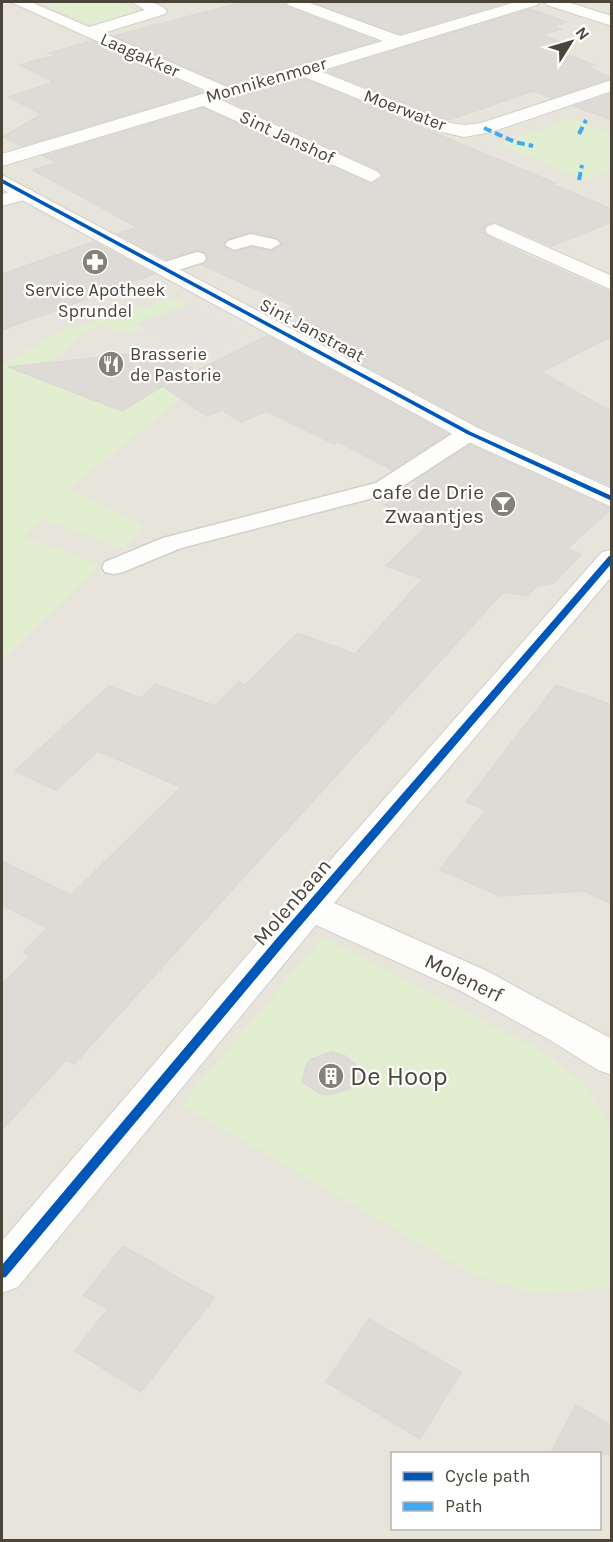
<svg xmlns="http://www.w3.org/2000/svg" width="613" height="1542" font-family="Karla,sans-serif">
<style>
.residential{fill:#e7e4dc;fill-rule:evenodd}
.green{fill:#e1eecf}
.parking{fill:#e6e3df}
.building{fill:#dedbd6;stroke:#dcd9d4;stroke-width:1.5;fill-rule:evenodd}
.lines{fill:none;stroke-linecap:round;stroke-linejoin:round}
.service-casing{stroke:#d2d0cb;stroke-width:3}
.minor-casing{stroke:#d2d0cb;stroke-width:2}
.tertiary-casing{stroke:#d2d0cb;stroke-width:2}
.service{fill:#fdfdfc;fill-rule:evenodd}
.minor{fill:#fdfdfc;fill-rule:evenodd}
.tertiary{fill:#fdfdfc;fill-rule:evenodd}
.quiet{stroke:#3fa9f5;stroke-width:4;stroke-dasharray:8 4;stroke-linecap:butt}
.cycleway-casing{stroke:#fff;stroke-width:4}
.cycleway{fill:#0057b8;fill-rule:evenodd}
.labels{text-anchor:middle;stroke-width:4.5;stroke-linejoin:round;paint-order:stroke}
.far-street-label{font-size:18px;fill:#4b4439;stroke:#fff}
.far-poi-label{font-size:18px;fill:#4b4439;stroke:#fff}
.poi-label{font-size:21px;fill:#4b4439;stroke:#fff;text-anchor:end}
.street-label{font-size:21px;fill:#4b4439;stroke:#fff}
.near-poi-label{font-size:26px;fill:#4b4439;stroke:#fff;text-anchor:start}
</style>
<rect width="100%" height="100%" fill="#f4f2ee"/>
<path class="residential" d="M 2,2 L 611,2 L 611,1540 L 2,1540 ZM 392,1454 L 600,1454 L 600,1528 L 392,1528 Z"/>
<path class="green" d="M 39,2 L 118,2 L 141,12 L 90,24 Z
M 572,118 L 611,134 L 611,170 L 585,180 L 500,144 Z
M 174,298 L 186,305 L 133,324 L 142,330 L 133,333 L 99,326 L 80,334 L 62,353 L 27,374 L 122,411 L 168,364 L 205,379 L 69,489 L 143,526 L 122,548 L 44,520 L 23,536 L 100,565 L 2,660 L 2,365 L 61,331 Z
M 323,937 L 540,1050 L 583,1082 L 611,1127 L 611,1287 L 533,1294 L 474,1275 L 181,1105 Z"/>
<path class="parking" d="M 568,11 L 608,25 L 596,29 L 555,15 Z
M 187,306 L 245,336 L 201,351 L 183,341 L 153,335 L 135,324 Z"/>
<path class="building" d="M 244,2 L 284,2 L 287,7 L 376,41 L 227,85 L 114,36 Z
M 312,2 L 508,2 L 400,34 Z
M 530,9 L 567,22 L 552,26 L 561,29 L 541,35 L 563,43 L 547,48 L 595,65 L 588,67 L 612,78 L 551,98 L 534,91 L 448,120 L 327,71 Z
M 92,41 L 203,92 L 22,146 L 3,137 L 42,114 L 8,97 L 54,82 L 20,65 L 56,55 L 49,53 Z
M 302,78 L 555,183 L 551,184 L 612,209 L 612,222 L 551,246 L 496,222 L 487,224 L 483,230 L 487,236 L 528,256 L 612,293 L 612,336 L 541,372 L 612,412 L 612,486 L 479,426 L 289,325 L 301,319 L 285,311 L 295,307 L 202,265 L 208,259 L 205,252 L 196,250 L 166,259 L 117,234 L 137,227 L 33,170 L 57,162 L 44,156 L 203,108 L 370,184 L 382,178 L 379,170 L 227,100 ZM 252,232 L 278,238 L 282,244 L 272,251 L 252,247 L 235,252 L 223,245 L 227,239 Z
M 612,94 L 612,120 L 574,106 Z
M 94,242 L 154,274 L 2,330 L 2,274 Z
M 267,336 L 448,434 L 392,470 L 339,442 L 334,444 L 267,411 L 241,422 L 222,410 L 207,416 L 164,387 Z
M 150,352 L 192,368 L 122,411 L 8,367 Z
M 470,445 L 611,509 L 567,549 L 581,554 L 554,583 L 537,586 L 527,596 L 503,592 L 74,1064 L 66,1060 L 2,1130 L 2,984 L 30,956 L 23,952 L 47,928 L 2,905 L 2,861 L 71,895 L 181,787 L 98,751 L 56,790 L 15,771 L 109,686 L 141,698 L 155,684 L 215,706 L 239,682 L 245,685 L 298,633 L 355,654 L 423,579 L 386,566 L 426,527 L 385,505 L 418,483 L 414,481 Z
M 556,685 L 612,705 L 612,904 L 584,891 L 500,896 L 440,870 L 486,810 L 466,802 Z
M 331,1052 L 345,1056 L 365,1072 L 349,1089 L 328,1095 L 319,1093 L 302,1082 L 306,1065 L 311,1059 Z
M 123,1246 L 214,1298 L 141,1392 L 75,1351 L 108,1309 L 84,1295 Z
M 369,1319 L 461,1372 L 420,1439 L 326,1382 Z
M 576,1405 L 612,1426 L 612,1454 L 550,1454 Z"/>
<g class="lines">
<g class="service-casing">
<path id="service" d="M 251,234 L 277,240 L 280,244 L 271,249 L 252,245 L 234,250 L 225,245 L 228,241 Z
M 197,252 L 204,254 L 206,258 L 204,262 L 162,275 L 153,269 L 155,265 Z
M 469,426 L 477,428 L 480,433 L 477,438 L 392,493 L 181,548 L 123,572 L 114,574 L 105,572 L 102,567 L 105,562 L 163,538 L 376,483 L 461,428 Z"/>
</g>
<g class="minor-casing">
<path id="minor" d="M 11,2 L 31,2 L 89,27 L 145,10 L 132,2 C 145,2 158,1 167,11 L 165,14 L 103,33 L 227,87 L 383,41 L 288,5 L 286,2 L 307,2 L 400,36 L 516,2 L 539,2 L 537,5 L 320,71 L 450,123 L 464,125 L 481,123 L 612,80 L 612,91 L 491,132 L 464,137 L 438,131 L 302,76 L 221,100 L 378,172 L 381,176 L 371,182 L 203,106 L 2,166 L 2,154 L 209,92 Z
M 545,2 L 567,2 L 612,16 L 612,26 L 547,5 Z
M 25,188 L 32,190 L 35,194 L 32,198 L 2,206 L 2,194 Z
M 495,224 L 612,276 L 612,290 L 488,234 L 485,230 L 488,226 Z
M 612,550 L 612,576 L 334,903 L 487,971 L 612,1039 L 612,1075 L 598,1070 L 550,1040 L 461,991 L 316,925 L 18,1287 L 2,1293 L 2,1241 L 268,931 L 602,552 Z"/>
</g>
<g class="tertiary-casing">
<path id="tertiary" d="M 2,175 L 478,428 L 612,489 L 612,507 L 460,438 L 2,189 Z"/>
</g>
<use href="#service" class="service"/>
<use href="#minor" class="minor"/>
<use href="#tertiary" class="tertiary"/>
<path class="quiet" d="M 484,128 L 515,142 L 533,146
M 579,134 L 586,120
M 579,180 L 582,165"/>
<g class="cycleway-casing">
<path id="cycleway" d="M 2,179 L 471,432 L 612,496 L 612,501 L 467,434 L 2,183 Z
M 609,556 L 612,556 L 612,563 L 285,944 L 6,1277 L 2,1278 L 2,1265 L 277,938 Z"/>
</g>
<use href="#cycleway" class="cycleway"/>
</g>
<defs>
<g id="pharmacy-disc" transform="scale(1.35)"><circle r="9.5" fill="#868178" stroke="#fff"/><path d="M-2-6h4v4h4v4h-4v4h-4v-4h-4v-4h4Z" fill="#fff"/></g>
<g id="restaurant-disc" transform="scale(1.35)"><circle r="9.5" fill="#868178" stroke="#fff"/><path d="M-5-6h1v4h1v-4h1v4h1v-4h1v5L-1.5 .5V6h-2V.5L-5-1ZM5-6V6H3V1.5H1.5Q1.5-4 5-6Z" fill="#fff"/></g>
<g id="bar-disc" transform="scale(1.35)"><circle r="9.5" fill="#868178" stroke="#fff"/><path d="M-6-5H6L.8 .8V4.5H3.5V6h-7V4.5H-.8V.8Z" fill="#fff"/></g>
<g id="building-disc" transform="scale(1.35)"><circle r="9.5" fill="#868178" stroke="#fff"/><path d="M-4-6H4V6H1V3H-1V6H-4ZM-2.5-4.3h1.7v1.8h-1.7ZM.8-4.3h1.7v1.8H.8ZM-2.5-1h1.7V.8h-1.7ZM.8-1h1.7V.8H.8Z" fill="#fff"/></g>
</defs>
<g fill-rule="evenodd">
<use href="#pharmacy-disc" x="95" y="262"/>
<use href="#restaurant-disc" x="111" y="364"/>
<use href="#bar-disc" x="503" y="504"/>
<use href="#building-disc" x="331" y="1076"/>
</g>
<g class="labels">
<g class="far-street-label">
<text transform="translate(140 55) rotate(24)" y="6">Laagakker</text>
<text transform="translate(266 80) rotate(-16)" y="6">Monnikenmoer</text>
<text transform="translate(405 110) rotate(21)" y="6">Moerwater</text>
<text transform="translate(287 137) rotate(25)" y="6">Sint Janshof</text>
<text transform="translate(312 330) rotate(28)" y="6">Sint Janstraat</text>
</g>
<g class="far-poi-label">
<text x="95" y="296">Service Apotheek<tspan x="95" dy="21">Sprundel</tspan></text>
<text x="130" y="360" text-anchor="start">Brasserie<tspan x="130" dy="21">de Pastorie</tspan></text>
</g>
<g class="poi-label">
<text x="484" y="499">cafe de Drie<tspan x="484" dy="24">Zwaantjes</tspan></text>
</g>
<g class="street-label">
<text transform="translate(292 902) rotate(-49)" y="7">Molenbaan</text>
<text transform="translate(464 978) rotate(26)" y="7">Molenerf</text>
</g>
<g class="near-poi-label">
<text x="350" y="1085">De Hoop</text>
</g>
</g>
<rect width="613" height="1542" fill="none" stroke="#4b4439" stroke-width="6"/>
<rect x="391" y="1452" width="210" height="78" fill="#ffffff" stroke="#b7b4b0" stroke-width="1.5"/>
<rect x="403" y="1472" width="30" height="9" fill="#0057b8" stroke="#b7b4b0" stroke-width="1.5"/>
<text x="445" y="1482" font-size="18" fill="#4b4439">Cycle path</text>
<rect x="403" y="1502" width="30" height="9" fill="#3fa9f5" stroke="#b7b4b0" stroke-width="1.5"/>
<text x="445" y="1512" font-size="18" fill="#4b4439">Path</text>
<g transform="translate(571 42) rotate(53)" stroke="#ffffff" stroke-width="4.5" paint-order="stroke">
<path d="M0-4.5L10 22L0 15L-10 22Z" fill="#4b4439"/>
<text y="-9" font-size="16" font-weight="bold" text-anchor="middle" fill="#4b4439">N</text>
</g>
</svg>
